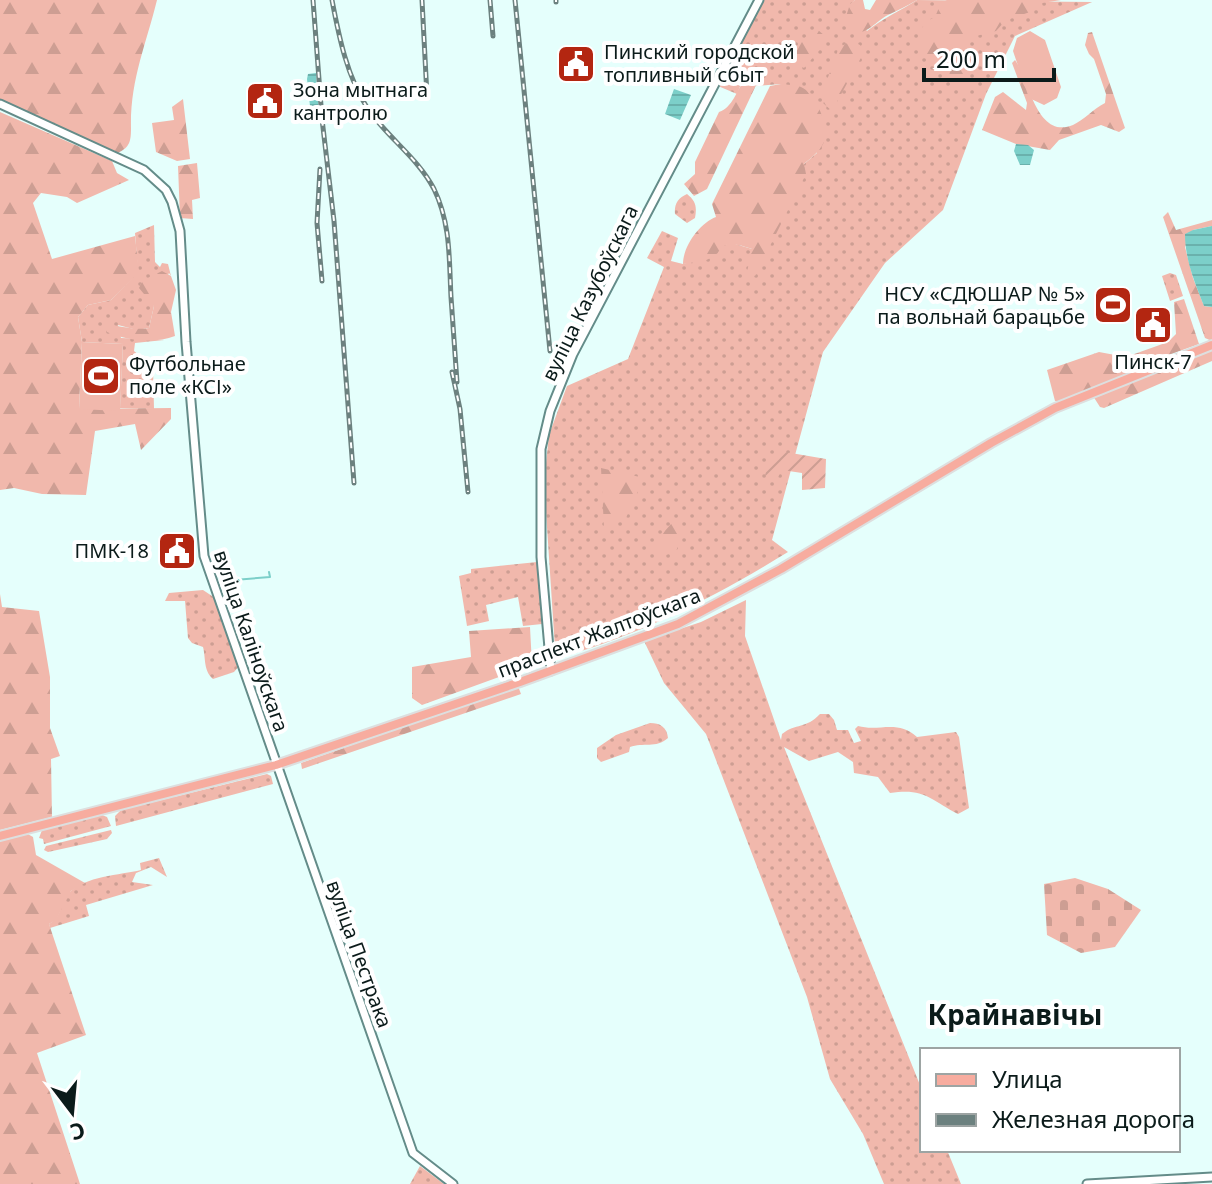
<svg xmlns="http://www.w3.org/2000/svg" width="1212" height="1184" font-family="'Noto Sans',sans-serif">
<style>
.grass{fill:url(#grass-dots)}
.forest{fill:url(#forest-firs)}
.cemetery{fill:url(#cemetery-stones)}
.garden{fill:url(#garden-furrows)}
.pitch{fill:#f1b8ac}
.water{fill:url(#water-rules)}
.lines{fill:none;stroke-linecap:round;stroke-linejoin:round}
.stream{stroke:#7ccfc9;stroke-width:2}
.secondary-casing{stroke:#648c89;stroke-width:11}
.primary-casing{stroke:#dddfdf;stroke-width:12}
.secondary{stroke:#fff;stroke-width:7}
.primary{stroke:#f7ac9f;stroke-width:8}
.rail-casing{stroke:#6c817f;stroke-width:5}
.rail{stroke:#fff;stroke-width:2;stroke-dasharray:6;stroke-linecap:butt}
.labels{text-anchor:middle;stroke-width:8;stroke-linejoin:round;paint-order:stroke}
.poi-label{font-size:20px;fill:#0b1b1a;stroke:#fff;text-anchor:start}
.street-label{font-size:20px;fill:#0b1b1a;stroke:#fff}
.district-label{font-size:28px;font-weight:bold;fill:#0b1b1a;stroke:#fff}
</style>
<defs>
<pattern id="grass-dots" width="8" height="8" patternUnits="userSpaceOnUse" patternTransform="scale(2)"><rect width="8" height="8" fill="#f1b8ac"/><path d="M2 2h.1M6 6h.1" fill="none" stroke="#cd9e93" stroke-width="1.8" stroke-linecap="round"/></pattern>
<pattern id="forest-firs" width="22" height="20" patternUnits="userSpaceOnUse" patternTransform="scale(2)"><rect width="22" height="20" fill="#f1b8ac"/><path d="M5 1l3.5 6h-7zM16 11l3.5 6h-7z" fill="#cd9e93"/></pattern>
<pattern id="cemetery-stones" width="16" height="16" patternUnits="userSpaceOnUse" patternTransform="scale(2)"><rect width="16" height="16" fill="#f1b8ac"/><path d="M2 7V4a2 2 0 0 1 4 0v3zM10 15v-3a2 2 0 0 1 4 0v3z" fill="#cd9e93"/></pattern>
<pattern id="garden-furrows" width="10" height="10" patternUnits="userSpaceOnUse" patternTransform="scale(2)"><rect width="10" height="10" fill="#f1b8ac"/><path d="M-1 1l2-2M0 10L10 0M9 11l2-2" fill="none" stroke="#cd9e93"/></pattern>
<pattern id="water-rules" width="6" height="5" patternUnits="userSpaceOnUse" patternTransform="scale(2)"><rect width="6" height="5" fill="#7ccfc9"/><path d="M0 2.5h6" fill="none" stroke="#6ab1ac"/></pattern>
</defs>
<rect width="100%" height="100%" fill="#e5fffc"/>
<path class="grass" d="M 762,0 L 855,0 L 850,5 L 867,31 C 883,18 900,11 917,0 L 1092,2 L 1015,36 L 986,94 L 943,210 L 885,263 L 823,352 L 772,540 L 788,552 C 718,595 643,634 564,656 L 555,648 L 544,482 L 549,435 L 567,386 L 628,359 L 664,267 L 647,258 L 662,231 L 678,238 L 671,261 L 683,264 L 712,256 L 722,245 L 732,243 L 752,249 L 804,164 L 817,153 L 781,84 L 756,86 L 758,81 L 741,84 L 737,94 L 718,86 Z
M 687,194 C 696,201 697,207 695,218 L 687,223 L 675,214 C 674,204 678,198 687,194 Z
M 154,225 L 155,262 L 160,267 L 162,263 L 168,264 L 171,276 L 169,273 L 153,301 L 154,306 L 149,328 L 137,330 L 118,325 L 121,338 L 164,340 L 135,343 L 134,351 L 140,356 L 141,367 L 153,367 L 154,409 L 120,408 L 123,344 L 82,342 L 78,317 L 88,305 L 111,300 L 138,272 L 135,233 Z
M 1170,273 L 1176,275 L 1183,296 L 1170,301 L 1162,276 Z
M 537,562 L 542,624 L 523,626 L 518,597 L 486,605 L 489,621 L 467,626 L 459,576 L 471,573 L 471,569 Z
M 203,590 L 215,598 L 239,666 L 234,672 L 213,679 C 203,670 206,658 203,647 L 192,643 L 188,638 L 185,601 L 165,601 L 169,593 Z
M 746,600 L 745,636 L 781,740 L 782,734 C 796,723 806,729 820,714 L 829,714 L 834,720 L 837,730 L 848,730 L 854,743 L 861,741 L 855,729 L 858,726 C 879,732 898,719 917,737 L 956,732 L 959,737 L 969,808 L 958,814 C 929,799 925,788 890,793 L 878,777 L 854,773 L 853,762 L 838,752 L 809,761 L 784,747 L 922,1090 L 922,1150 L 947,1150 L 961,1184 L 884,1184 L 863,1134 L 830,1079 L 807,997 L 706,734 L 664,683 L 644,641 L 701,622 Z
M 650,723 C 660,723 667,727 668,738 C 656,749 643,742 630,747 L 629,752 L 601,762 L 597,758 L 597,748 L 616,735 Z
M 267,774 L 271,776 L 273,784 L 116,826 L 115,816 L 121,810 Z
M 102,815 L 107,817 L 111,826 L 44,844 L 43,839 L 39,838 L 42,830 Z
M 111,830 L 112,833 L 107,839 L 48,852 L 44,850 L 46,846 Z
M 159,858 L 167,877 L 151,867 L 136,873 L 132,882 L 153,885 L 86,905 L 89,916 L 50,928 L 49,924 C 62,917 60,903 69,893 C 85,876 120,875 141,870 L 140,863 Z
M 420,1166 L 444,1184 L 410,1184 Z"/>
<path class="forest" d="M 0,0 L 157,0 C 146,45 130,80 131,128 C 131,141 130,147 118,153 L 111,151 L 0,102 Z
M 855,0 L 863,0 L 865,9 L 870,10 L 876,0 L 917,0 C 907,6 898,10 888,15 C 873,23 868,36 848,32 L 844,23 L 850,4 Z
M 947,0 L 1061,0 L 1042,3 L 1030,12 L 1006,20 L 996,31 L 976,36 L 962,43 L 957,52 L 973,86 L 970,90 L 955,83 L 945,66 L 920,53 L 918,43 L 921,29 L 927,21 L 935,17 L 941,3 Z
M 818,30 L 825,36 L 822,47 L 804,68 L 795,63 C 795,46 803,36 818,30 Z
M 1092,32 L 1125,128 L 1119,132 L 1101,125 L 1059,140 L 1050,150 L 1016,144 L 982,130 L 995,97 L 1003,92 L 1026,110 L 1027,103 L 1012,63 L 1015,60 C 1029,78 1036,140 1073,125 C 1084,120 1093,109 1105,103 L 1106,94 L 1094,59 L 1089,54 L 1085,45 L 1088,33 Z
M 851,41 L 860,45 L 863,54 L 832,111 L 823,103 C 822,81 835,68 838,48 Z
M 749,79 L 758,81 L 707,189 L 694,196 L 684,184 L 695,174 L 695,162 L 719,112 C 733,107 736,91 744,81 Z
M 781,84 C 787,85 796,85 801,87 C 815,93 829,125 825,139 C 822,150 812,157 804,164 L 806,174 L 755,276 L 747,272 L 752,249 C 714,236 730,251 704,261 C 698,263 690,263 683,264 C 683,246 700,223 716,217 L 712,204 L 770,86 Z
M 183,99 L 190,159 L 177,161 L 156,152 L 152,123 L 174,120 L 172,107 Z
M 0,112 L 112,161 L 117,173 L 129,180 L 77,203 L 67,197 L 41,193 L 33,203 L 52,259 L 135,236 L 139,272 L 111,300 L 88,305 L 78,317 L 82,342 L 79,409 L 171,408 L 171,419 L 141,450 L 135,424 L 95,431 L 86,495 L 42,494 L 14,488 L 0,490 Z
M 197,163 L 200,198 L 192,200 L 193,219 L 180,218 L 178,166 Z
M 1168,212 L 1176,230 L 1212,220 L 1212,226 L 1193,230 L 1185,247 L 1193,278 L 1204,306 L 1212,307 L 1212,341 L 1205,338 L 1163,217 Z
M 162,271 L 171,276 L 176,290 L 171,312 L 175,336 C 155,344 127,341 107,332 L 105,325 C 121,325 133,331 149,328 L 154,306 L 139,288 L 142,281 Z
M 1184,299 L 1199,344 L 1160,358 L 1150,365 L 1063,402 L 1055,401 L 1047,370 L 1099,352 L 1126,357 L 1168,342 L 1176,334 L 1174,302 Z
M 1212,348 L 1212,361 L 1104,408 L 1100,407 L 1093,396 Z
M 601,468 L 644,478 L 625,520 L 604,528 Z
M 672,523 L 683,528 L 681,540 L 676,551 L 663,556 L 657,554 L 655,542 Z
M 0,594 L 2,607 L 39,611 L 50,677 L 50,728 L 60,756 L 51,759 L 52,817 L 0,830 Z
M 530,627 L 532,665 L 422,705 L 412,698 L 412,667 L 471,657 L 469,631 Z
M 518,686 L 521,694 L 302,769 L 301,763 Z
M 26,833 L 33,837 L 36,855 L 85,883 L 71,891 L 56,920 L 49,924 L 86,1035 L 37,1053 L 80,1184 L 0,1184 L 0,840 Z"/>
<path class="cemetery" d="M 1075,878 L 1108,889 L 1141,910 L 1115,947 L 1081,953 L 1047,935 L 1044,884 Z"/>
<path class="garden" d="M 785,452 L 826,459 L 825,488 L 802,490 L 802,473 L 782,470 L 778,477 L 765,476 L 770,454 L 782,456 Z"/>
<path class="pitch" d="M 1030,31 L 1045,40 L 1061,87 L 1057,98 L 1044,105 L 1029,98 L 1013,51 L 1017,38 Z
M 82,342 L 123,344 L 120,411 L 79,409 Z"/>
<path class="water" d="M 316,73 L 319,114 L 311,115 L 307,79 L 308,74 Z
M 674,89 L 691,95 L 680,120 L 665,114 Z
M 1016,144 L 1028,145 L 1034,150 L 1030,165 L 1020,165 L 1014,151 Z
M 1212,226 L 1212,307 L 1204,306 C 1195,283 1185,260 1185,234 L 1193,230 Z"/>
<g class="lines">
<path class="stream" d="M 221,581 L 270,577 L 269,572"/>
<g class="secondary-casing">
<path id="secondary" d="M 0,104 L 144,170 L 166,190 L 172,202 L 180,231 L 186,342 L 204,556 L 413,1153 L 453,1184
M 551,671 L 541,557 L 541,449 L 550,411 L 573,354 L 759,0
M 1087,1184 L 1212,1177"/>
</g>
<g class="primary-casing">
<path id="primary" d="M 0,836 L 276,765 L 520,682 L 678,624 L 781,569 L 991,443 L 1055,408 L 1212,345"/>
</g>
<use href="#secondary" class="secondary"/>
<use href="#primary" class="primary"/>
<g class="rail-casing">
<path id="rail" d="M 313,0 L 322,119 L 334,221 L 354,483
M 332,0 C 339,37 347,77 368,109 C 388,138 418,158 434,189 C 451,224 449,260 451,297 C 453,325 455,353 457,382
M 422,0 L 427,96
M 490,0 L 493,36
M 515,0 L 550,351
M 556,0 L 556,2
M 320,169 L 317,223 L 322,281
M 452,372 L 460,409 L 468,492"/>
</g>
<use href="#rail" class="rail"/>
</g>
<defs>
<g id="civic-square" transform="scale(2)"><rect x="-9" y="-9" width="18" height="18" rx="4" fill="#b32611" stroke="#fff"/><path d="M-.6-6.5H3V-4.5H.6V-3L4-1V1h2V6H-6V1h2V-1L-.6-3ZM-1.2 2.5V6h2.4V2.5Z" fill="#fff"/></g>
<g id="stadium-square" transform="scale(2)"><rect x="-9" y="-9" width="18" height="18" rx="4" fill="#b32611" stroke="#fff"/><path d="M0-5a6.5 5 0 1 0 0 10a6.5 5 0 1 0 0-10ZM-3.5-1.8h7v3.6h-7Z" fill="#fff"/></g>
</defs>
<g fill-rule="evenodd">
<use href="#civic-square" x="576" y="64"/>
<use href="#civic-square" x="265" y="101"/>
<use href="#stadium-square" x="1113" y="305"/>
<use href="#civic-square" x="1153" y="325"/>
<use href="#stadium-square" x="101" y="376"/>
<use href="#civic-square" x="177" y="551"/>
</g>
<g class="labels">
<g class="poi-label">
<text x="604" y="59">Пинский городской<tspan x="604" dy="23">топливный сбыт</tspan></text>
<text x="293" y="97">Зона мытнага<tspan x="293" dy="23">кантролю</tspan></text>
<text x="1085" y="301" text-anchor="end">НСУ «СДЮШАР № 5»<tspan x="1085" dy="23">па вольнай барацьбе</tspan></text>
<text x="1153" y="369" text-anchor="middle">Пинск-7</text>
<text x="129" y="371">Футбольнае<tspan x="129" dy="23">поле «КСІ»</tspan></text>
<text x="149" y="558" text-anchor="end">ПМК-18</text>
</g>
<g class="street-label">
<text transform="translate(590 293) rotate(-64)" y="7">вуліца Казубоўскага</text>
<text transform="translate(599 633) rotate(-21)" y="7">праспект Жалтоўскага</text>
<text transform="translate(251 641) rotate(71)" y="7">вуліца Каліноўскага</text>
<text transform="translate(359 954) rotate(70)" y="7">вуліца Пестрака</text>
</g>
<g class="district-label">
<text x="1015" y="1025">Крайнавічы</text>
</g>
</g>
<rect x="920" y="1048" width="260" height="104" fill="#ffffff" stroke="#9da4a3" stroke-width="2"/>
<rect x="936" y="1074" width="40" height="12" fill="#f7ac9f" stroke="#9da4a3" stroke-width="2"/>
<text x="992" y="1088" font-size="24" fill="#0b1b1a">Улица</text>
<rect x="936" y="1114" width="40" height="12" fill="#6c817f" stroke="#9da4a3" stroke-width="2"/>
<text x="992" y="1128" font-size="24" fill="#0b1b1a">Железная дорога</text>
<g transform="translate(72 1112) rotate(164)" stroke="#ffffff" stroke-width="6" paint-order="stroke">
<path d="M0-6L14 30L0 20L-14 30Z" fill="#0b1b1a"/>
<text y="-12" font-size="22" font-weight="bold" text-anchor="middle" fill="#0b1b1a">С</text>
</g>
<path d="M924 68v12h130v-12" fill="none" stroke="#0b1b1a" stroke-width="4"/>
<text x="936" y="68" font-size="24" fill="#0b1b1a" stroke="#ffffff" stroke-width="6" paint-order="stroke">200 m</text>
</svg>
